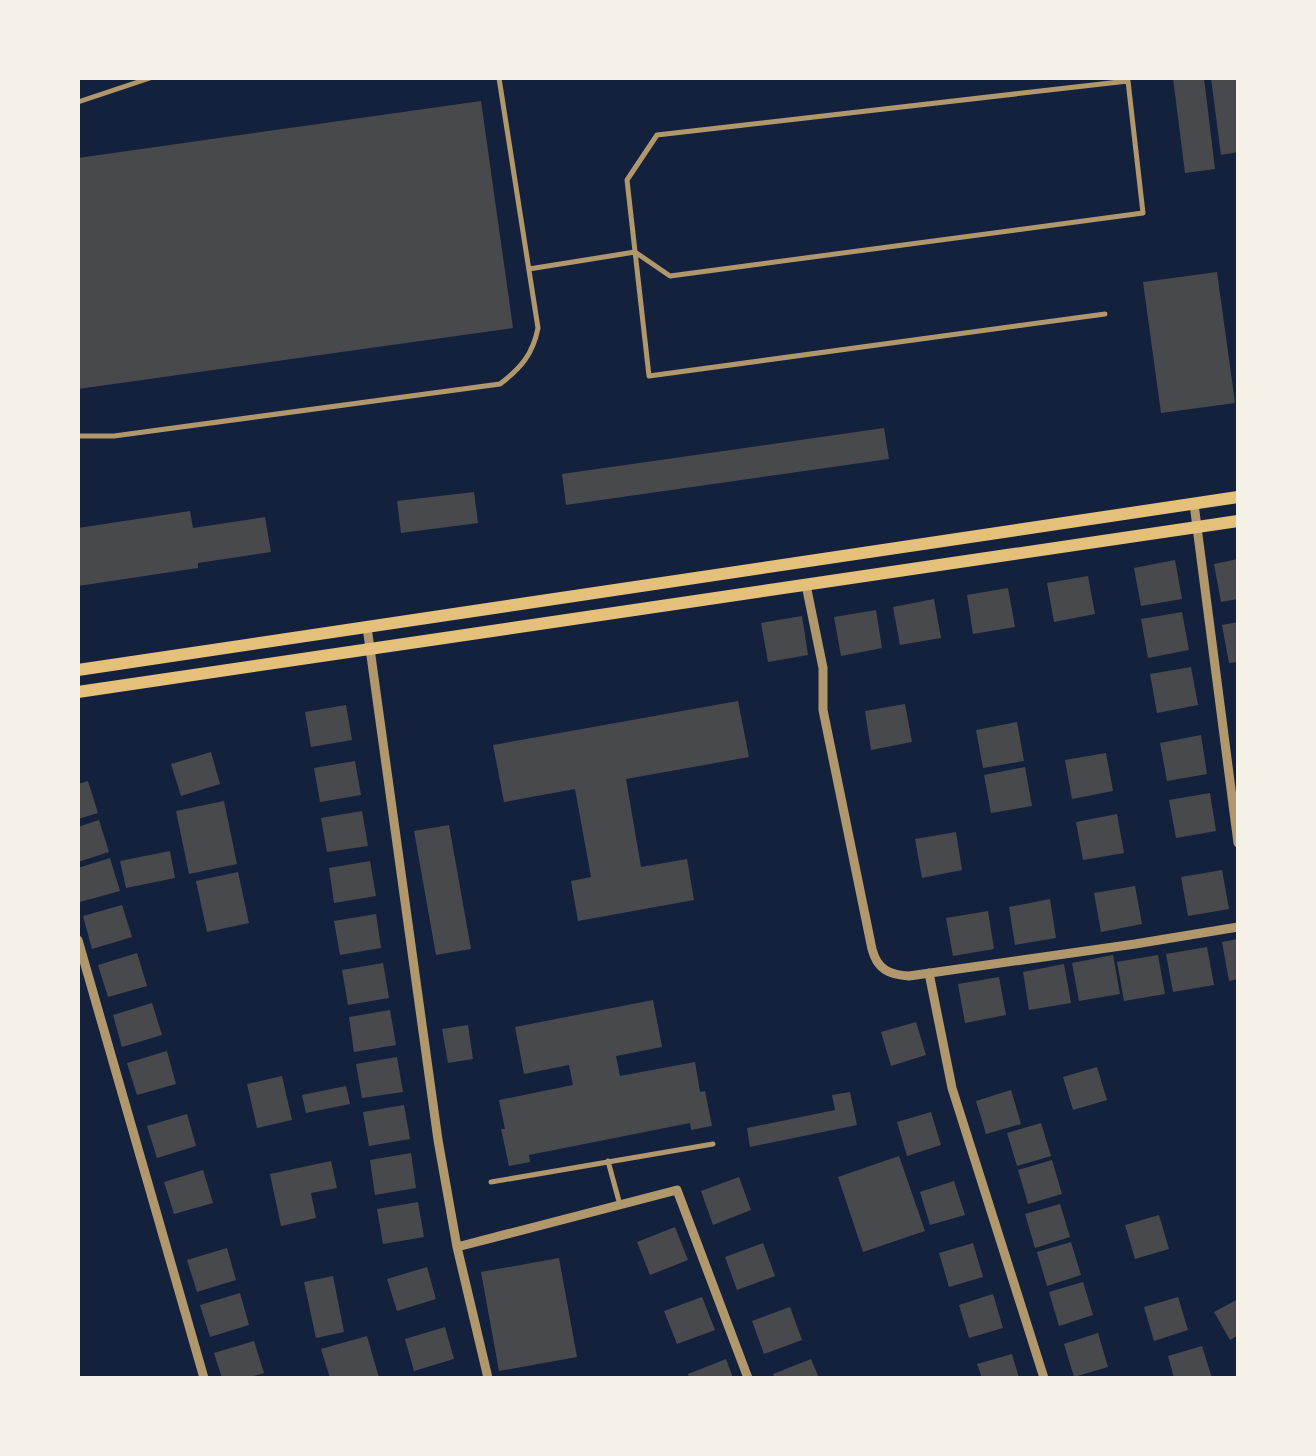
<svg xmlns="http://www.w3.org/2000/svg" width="1316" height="1456" font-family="Roboto,sans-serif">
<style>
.building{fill:#48494c}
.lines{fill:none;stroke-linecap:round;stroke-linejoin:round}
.service{stroke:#b1986c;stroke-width:5}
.minor{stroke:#b1986c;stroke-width:9}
.secondary{stroke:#e5c07b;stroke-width:12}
</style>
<rect width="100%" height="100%" fill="#14213d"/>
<path class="building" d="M 1173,78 L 1204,78 L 1215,169 L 1185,173 Z
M 1211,78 L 1238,78 L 1238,152 L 1221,155 Z
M 481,101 L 513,328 L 78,389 L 78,158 Z
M 1217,272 L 1235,403 L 1161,413 L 1143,282 Z
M 884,428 L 889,459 L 566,505 L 562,474 Z
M 474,492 L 478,523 L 401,533 L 397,501 Z
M 190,511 L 193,528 L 265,517 L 271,552 L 198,563 L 198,568 L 78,586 L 78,528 Z
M 1238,559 L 1238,599 L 1221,602 L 1214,564 Z
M 1175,560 L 1182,599 L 1141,606 L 1134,568 Z
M 1088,576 L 1095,614 L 1054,622 L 1047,583 Z
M 1008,588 L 1015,627 L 973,634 L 967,595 Z
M 934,599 L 941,638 L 900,645 L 893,607 Z
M 876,610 L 882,648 L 841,656 L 834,617 Z
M 1182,612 L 1189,650 L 1148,658 L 1141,619 Z
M 802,616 L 808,655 L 768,662 L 761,623 Z
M 1238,622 L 1238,662 L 1229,663 L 1222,625 Z
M 1191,667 L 1198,705 L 1157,713 L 1150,674 Z
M 738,701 L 749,757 L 626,779 L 641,867 L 687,859 L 694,900 L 578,921 L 571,881 L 591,877 L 575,789 L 504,802 L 493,745 Z
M 905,704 L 912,742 L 871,750 L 865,711 Z
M 346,705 L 352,740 L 311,747 L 305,712 Z
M 1017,722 L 1024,761 L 983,768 L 976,730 Z
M 1201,735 L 1207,774 L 1167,781 L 1160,743 Z
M 211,752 L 220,784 L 181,796 L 171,764 Z
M 1106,753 L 1113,791 L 1072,799 L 1065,760 Z
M 355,761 L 361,795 L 320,802 L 314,768 Z
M 1025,767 L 1032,806 L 991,813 L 984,775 Z
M 88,781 L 98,813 L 78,819 L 78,784 Z
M 1210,793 L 1216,831 L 1176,838 L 1169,800 Z
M 224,801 L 237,864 L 189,874 L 176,811 Z
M 362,811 L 368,846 L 327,852 L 321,818 Z
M 1117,814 L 1124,853 L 1083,860 L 1076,822 Z
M 99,820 L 109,852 L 78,862 L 78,827 Z
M 449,825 L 471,949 L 436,955 L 414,831 Z
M 956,832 L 962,870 L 922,878 L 915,839 Z
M 170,851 L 175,878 L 126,888 L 120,861 Z
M 110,858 L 120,891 L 80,902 L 78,894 L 78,868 Z
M 370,861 L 376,896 L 334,903 L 329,868 Z
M 1222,870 L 1229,909 L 1188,916 L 1181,877 Z
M 238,872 L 249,923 L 207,932 L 196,881 Z
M 1135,886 L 1142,924 L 1101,932 L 1094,893 Z
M 1050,899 L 1056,938 L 1015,945 L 1009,907 Z
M 122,905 L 132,937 L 92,949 L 83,916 Z
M 988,911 L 994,949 L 953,956 L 946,918 Z
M 376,914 L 381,948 L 340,955 L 334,921 Z
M 1238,939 L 1238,979 L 1229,981 L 1222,942 Z
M 1207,947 L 1214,985 L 1173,992 L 1166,954 Z
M 137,953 L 147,986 L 108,997 L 98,965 Z
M 1113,955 L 1120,994 L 1079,1001 L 1072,963 Z
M 1158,955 L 1165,994 L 1124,1001 L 1117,962 Z
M 383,963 L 389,998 L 348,1005 L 342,970 Z
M 1064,964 L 1071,1003 L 1029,1010 L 1023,972 Z
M 999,977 L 1006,1015 L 965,1023 L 958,984 Z
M 653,1000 L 662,1047 L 616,1056 L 620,1076 L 695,1062 L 700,1092 L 705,1091 L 712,1126 L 691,1130 L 690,1123 L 529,1155 L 530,1162 L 509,1166 L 501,1129 L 505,1129 L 499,1100 L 573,1085 L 569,1065 L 524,1074 L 515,1027 Z
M 152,1003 L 162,1035 L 122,1047 L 113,1015 Z
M 390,1010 L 396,1045 L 354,1052 L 349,1017 Z
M 916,1022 L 926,1055 L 891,1066 L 881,1032 Z
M 468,1025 L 473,1059 L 448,1063 L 442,1029 Z
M 167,1051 L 176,1084 L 137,1095 L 127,1063 Z
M 397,1057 L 403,1092 L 362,1098 L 356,1064 Z
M 1097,1067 L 1107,1100 L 1073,1110 L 1063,1077 Z
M 282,1076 L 292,1120 L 257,1128 L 247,1084 Z
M 346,1086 L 350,1104 L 306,1113 L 302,1095 Z
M 1011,1090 L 1021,1124 L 986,1134 L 976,1101 Z
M 850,1092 L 857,1125 L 750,1147 L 747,1128 L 835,1110 L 832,1095 Z
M 404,1105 L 410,1139 L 369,1146 L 363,1112 Z
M 931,1112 L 941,1145 L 907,1156 L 897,1122 Z
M 187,1114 L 196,1146 L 157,1158 L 147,1126 Z
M 1041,1123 L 1051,1156 L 1017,1166 L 1007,1133 Z
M 411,1153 L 416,1188 L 375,1195 L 370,1160 Z
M 899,1156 L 925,1231 L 863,1252 L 838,1177 Z
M 1052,1160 L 1062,1194 L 1028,1204 L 1018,1170 Z
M 331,1161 L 337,1188 L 311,1193 L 316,1218 L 281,1226 L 270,1174 Z
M 203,1170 L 213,1203 L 174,1214 L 164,1182 Z
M 739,1177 L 751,1210 L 713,1225 L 701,1191 Z
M 954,1181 L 965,1215 L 930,1225 L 920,1192 Z
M 418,1202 L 424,1237 L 383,1244 L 377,1209 Z
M 1060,1204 L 1070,1237 L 1035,1248 L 1025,1214 Z
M 1159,1215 L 1169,1249 L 1135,1259 L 1125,1225 Z
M 675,1227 L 688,1260 L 650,1275 L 637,1242 Z
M 1071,1242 L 1081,1275 L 1047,1286 L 1037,1252 Z
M 763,1243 L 775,1276 L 737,1290 L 725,1257 Z
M 973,1243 L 983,1277 L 949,1287 L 939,1253 Z
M 227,1248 L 236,1280 L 197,1292 L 187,1260 Z
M 559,1258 L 577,1357 L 499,1371 L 481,1272 Z
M 427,1267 L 436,1299 L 397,1311 L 387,1279 Z
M 333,1276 L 344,1332 L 316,1338 L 304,1282 Z
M 1083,1282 L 1093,1315 L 1059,1326 L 1049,1292 Z
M 240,1293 L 249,1325 L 210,1337 L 200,1305 Z
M 993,1294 L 1003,1328 L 969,1338 L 959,1305 Z
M 702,1297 L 715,1330 L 677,1344 L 664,1311 Z
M 1178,1297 L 1188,1330 L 1154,1341 L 1144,1307 Z
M 1238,1299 L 1238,1335 L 1230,1340 L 1214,1312 Z
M 790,1307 L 802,1340 L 764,1354 L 752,1321 Z
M 445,1327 L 454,1359 L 414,1371 L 405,1339 Z
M 1098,1333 L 1108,1367 L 1074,1377 L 1064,1344 Z
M 367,1336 L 379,1378 L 330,1378 L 321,1349 Z
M 254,1341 L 264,1373 L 247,1378 L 222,1378 L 214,1353 Z
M 1202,1346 L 1212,1378 L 1174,1378 L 1168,1356 Z
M 1012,1354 L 1019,1378 L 982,1378 L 977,1364 Z
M 726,1359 L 733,1378 L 689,1378 L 688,1374 Z
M 811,1359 L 819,1378 L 775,1378 L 773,1374 Z"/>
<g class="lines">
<path class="service" d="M 78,102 L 150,78
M 529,269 L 635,252 L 670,276 L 1143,213 L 1128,81 L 657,135 L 627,180 L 649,376 L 1105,314
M 78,436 L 114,436 L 500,384 C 521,368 533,354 538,328 L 499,78
M 608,1161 L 620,1205
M 491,1182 L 713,1144"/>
<path class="minor" d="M 1194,504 L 1238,843
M 806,585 L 823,668 L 823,710 L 872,949 C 877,969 889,975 909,976 L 1135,944 L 1238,927
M 367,627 L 438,1140 L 457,1247 L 488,1378
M 78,940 L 204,1378
M 929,973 L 952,1088 L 1044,1378
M 457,1247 L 677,1190 L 748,1378"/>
<path class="secondary" d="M 78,670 L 1238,497
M 78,692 L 1238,521"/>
</g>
<rect width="1316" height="1456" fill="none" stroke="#f6f1e7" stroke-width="160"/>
</svg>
